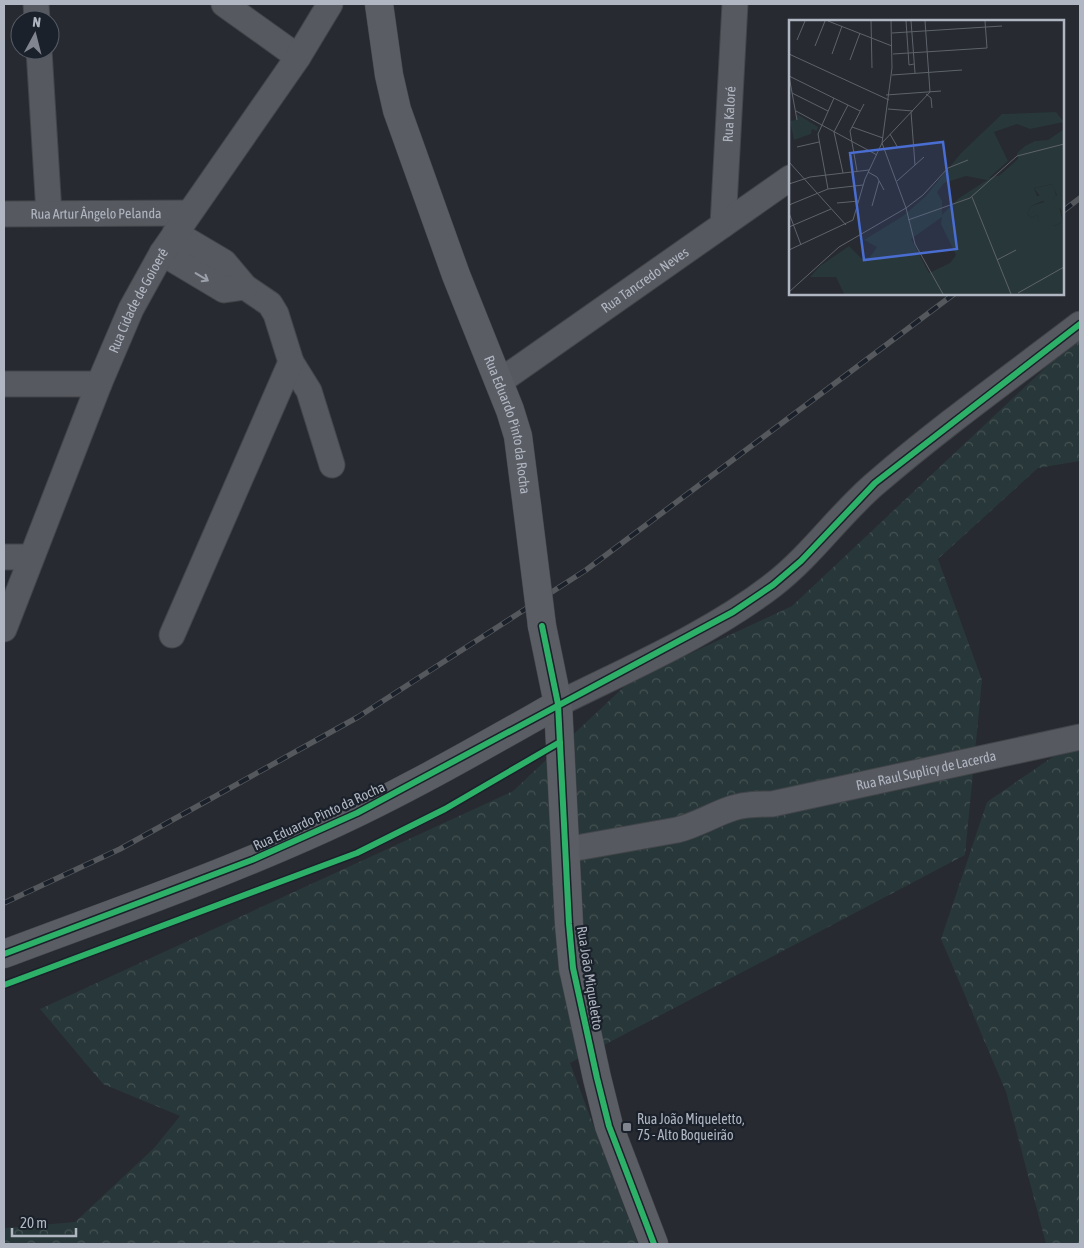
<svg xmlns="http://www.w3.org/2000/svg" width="1084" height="1248" font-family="'Asap Condensed',sans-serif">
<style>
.forest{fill:url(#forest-crowns)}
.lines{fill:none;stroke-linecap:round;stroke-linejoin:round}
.street-casing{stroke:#42454a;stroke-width:27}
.secondary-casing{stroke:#44474d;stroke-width:29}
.street{stroke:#56595f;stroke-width:25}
.secondary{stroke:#5a5d64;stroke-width:28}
.rail-casing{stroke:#55585c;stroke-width:5.5}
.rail{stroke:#1b212a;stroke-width:4;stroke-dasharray:11;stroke-linecap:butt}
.secondary-bridge-casing{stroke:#44474d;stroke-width:29;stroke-linecap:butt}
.secondary-bridge{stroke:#5a5d64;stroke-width:28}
.cycleway-casing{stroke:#1b212a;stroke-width:9}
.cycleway{stroke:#2db169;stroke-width:6}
.oneway{stroke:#9a9fa9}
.poi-dot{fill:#80858f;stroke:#1b212a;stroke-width:2}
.labels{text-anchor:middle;stroke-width:4.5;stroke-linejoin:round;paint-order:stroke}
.street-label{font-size:14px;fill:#b0b6c2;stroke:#1b212a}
.poi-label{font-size:14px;fill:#b0b6c2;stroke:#1b212a;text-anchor:start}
.inset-road{fill:none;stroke:#5e626a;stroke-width:1}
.view{fill:#496dd1;fill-opacity:0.15;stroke:#496dd1;stroke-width:2.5}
.inset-edge{fill:none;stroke:#b0b6c2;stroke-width:2.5}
</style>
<defs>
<pattern id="forest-crowns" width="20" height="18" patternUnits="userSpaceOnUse" patternTransform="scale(1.25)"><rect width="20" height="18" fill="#283739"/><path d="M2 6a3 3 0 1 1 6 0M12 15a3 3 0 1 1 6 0" fill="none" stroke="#455254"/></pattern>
</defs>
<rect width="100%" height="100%" fill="#272a30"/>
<path class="forest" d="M 1080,335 L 1080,461 L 1038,468 L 938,559 L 982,680 L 965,855 L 570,1063 L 638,1244 L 4,1244 L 4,1228 L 75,1222 L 154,1148 L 180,1116 L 103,1084 L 40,1009 L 513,791 L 629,682 L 792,606 Z
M 1080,738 L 1080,1244 L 1046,1244 L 1006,1092 L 941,939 L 987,802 Z"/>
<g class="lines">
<g class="street-casing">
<g id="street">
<path d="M 36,4 L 37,20"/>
<path d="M 224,4 L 298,57"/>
<path d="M 39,50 L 49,213"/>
<path id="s1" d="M 4,214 L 188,213"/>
<path id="s2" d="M 723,225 L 735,4"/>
<path d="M 175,233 L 224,262 L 245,287 L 270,304 L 276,314 L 291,362 L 309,391 L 332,465"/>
<path d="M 162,253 L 224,290 L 245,287"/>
<path id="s3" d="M 499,382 L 790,178"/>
<path d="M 4,384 L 99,384"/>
<path d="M 4,557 L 30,557"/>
<path id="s4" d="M 4,629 L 99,384 L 131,309 L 162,253 L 298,57 L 330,4"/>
<path d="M 172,635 L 291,362"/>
<path d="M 558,704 C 630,668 708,635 773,585 C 812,555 840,513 877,482 C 942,426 1012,376 1080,324"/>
<path id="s5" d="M 565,850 L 677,830 C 697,825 714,814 733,808 C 746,804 759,804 772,804 L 1080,737"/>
</g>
</g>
<g class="secondary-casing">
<g id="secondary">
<path id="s6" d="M 379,4 L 389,75 L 397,110 L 456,275 L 510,410 L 518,436 L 527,506"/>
<path d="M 542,626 L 558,704 L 569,924 L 573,968 L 597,1078 L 609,1126 L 654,1244"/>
<path d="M 4,954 C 105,916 208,880 307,836 C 394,798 475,751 558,704"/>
</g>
</g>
<use href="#street" class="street"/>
<use href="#secondary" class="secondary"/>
<g class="rail-casing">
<path id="rail" d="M 1063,211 L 1080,198
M 4,903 L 120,849 L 358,717 L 586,570 L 954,294"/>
</g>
<use href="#rail" class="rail"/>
<g class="secondary-bridge-casing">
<path id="secondary-bridge" d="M 527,506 L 542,626"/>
</g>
<use href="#secondary-bridge" class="secondary-bridge"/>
<g class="cycleway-casing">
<path id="cycleway" d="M 542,626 L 558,704 L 569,924 L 573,968 L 597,1078 L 609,1126 L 654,1244
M 4,954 L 252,860 L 357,813 L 733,612 L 773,585 L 801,561 L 875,483 L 1080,324
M 4,985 L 357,853 L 445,809 L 560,742"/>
</g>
<use href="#cycleway" class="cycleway"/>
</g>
<defs><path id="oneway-shaft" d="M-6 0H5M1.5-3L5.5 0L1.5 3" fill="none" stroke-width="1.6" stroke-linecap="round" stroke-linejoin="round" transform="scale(1.25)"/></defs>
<use class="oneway" href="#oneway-shaft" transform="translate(202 277) rotate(31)"/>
<rect class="poi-dot" x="622" y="1122" width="10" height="10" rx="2.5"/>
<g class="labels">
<g class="street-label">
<text dy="5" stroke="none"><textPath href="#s2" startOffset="111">Rua Kaloré</textPath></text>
<text dy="5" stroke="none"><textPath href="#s1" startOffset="92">Rua Artur Ângelo Pelanda</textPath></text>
<text dy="5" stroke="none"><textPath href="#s3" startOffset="178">Rua Tancredo Neves</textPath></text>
<text dy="5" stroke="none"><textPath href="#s4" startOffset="355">Rua Cidade de Goioerê</textPath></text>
<text dy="5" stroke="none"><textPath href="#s6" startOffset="442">Rua Eduardo Pinto da Rocha</textPath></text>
<text dy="5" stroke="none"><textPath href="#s5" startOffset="371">Rua Raul Suplicy de Lacerda</textPath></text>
<text transform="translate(319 816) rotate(-25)" y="5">Rua Eduardo Pinto da Rocha</text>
<text transform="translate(590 978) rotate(81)" y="5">Rua João Miqueletto</text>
</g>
<g class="poi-label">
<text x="637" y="1124">Rua João Miqueletto,<tspan x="637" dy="16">75 - Alto Boqueirão</tspan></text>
</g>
</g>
<g transform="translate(789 20)">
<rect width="275" height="275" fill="#272a30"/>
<path d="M 264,164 L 274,202 L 265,206 L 250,201 L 248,195 L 243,198 L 238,194 L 242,186 L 255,182 L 245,168 Z" fill="#283739"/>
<path d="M 267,92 L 275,102 L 241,109 L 228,104 L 205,112 L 219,141 L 200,158 L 211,155 L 229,139 L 228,133 L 236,126 L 246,121 L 259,120 L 275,109 L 275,274 L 55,274 L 47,257 L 21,257 L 31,246 L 60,226 L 73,239 L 81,237 L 88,227 L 75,220 L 114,196 L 136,177 L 172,133 L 213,94 ZM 177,156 L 198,160 L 170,178 L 153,195 L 153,181 L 148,172 L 155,163 ZM 263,164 L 268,175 L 260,182 L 262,187 L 272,189 L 274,202 L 265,206 L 260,201 L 250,201 L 248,195 L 243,198 L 238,194 L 242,186 L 256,180 L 254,175 L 248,176 L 245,168 ZM 153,197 L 152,204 L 167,235 L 161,243 L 140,253 L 122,219 Z" fill="#283739" fill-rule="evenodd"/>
<path d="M 8,94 L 29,107 L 28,111 L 23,109 L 22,114 L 5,120 L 1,101 L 7,100 Z" fill="#283739"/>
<path class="inset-road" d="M 39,1 L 103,26M 82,1 L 83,48M 117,1 L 120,45 L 125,44M 122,1 L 126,53M 136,1 L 141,72M 103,13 L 213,6M 8,20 L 16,1M 26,26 L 36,1M 0,34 L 100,80M 43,34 L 53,6M 104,34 L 198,28 L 196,1M 61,40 L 71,13M 103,55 L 173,50M 0,56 L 71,91M 0,56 L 8,100M 3,73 L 39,91M 137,74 L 142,78 L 143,88M 97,75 L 152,71M 99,89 L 124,91M 7,91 L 88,135M 122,92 L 126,145M 63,107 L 94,118M 101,114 L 109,128M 8,127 L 30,122M 0,142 L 57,205M 68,151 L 61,111 L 75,84M 79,152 L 88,157 L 95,170M 54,153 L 45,112 L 59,85M 108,161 L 135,137M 0,164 L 21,157 L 80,150M 39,169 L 29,114 L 45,78M 183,177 L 222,274M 48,183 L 70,181M 0,185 L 39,169 L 74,165M 83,186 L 90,161M 0,193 L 12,225M 119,200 L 181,178 L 228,136 L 275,124M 0,207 L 42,189M 0,230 L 64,200 L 76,159 L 93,123 L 141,72M 208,240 L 227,230M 0,272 L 50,227 L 117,188 L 93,123 L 103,48 L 102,1M 229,273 L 275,247M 154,274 L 126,224 L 117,188 L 134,175 L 159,148 L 179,140"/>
<path class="view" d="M 154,122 L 168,229 L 75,240 L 61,133 Z"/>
<rect width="275" height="275" class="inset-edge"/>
</g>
<rect width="1084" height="1248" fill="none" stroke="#b0b6c2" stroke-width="10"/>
<g transform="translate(35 35) rotate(7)"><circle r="24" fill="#1b212a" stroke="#575d67"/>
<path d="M0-4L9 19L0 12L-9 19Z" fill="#80858f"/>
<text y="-8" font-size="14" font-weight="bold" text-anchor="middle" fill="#b0b6c2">N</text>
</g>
<path d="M12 1228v8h64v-8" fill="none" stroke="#b0b6c2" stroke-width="2.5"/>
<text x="20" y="1228" font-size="15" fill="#b0b6c2" stroke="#1b212a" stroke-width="4" paint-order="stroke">20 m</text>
</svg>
